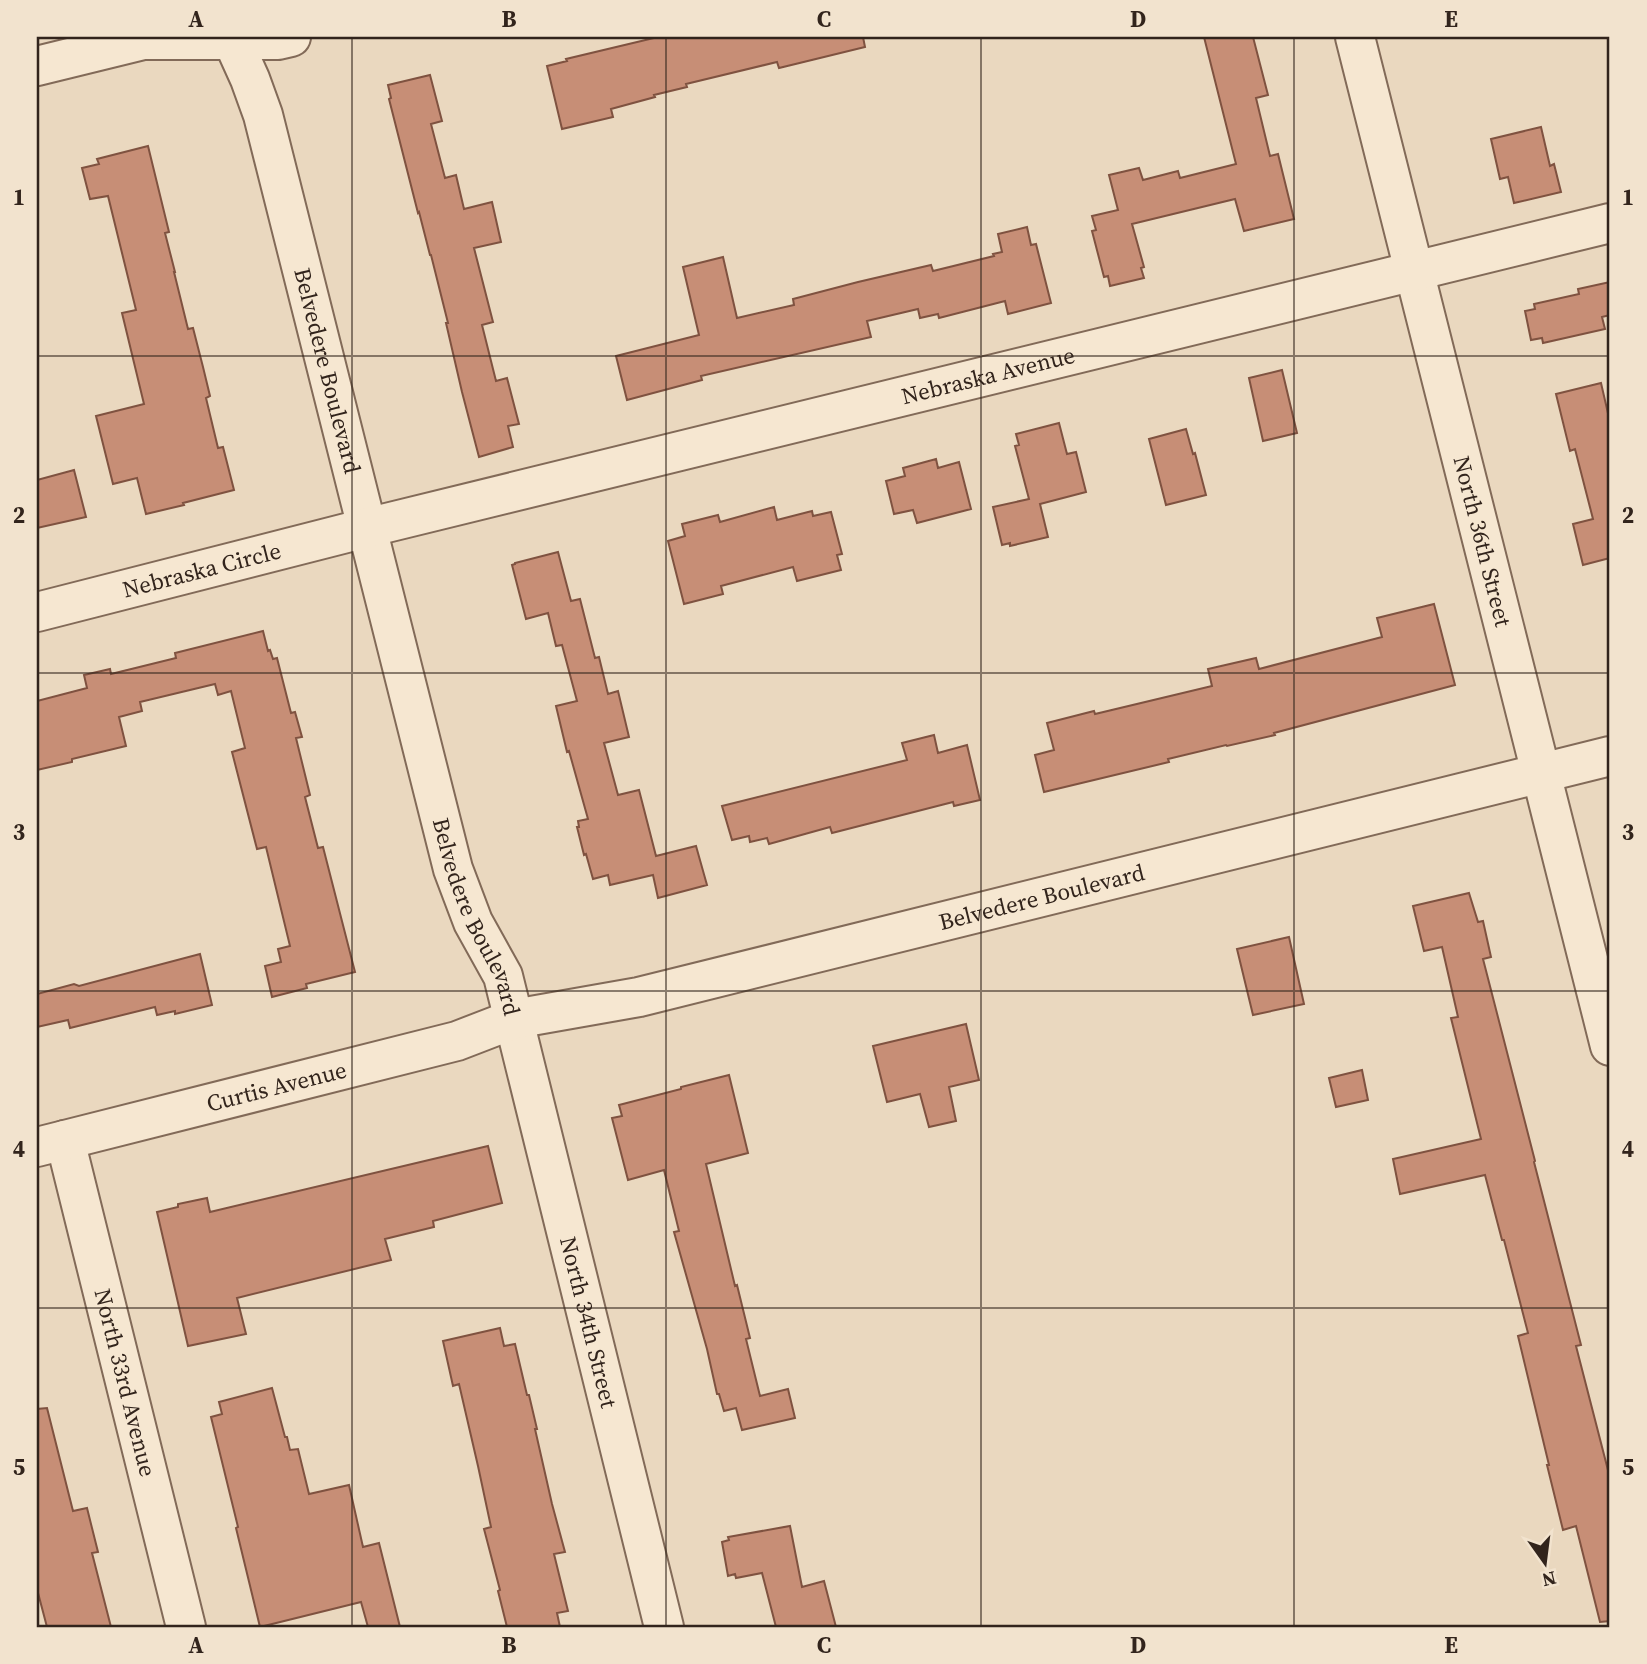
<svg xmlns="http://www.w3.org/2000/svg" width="1647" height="1664" font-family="'Source Serif 4',serif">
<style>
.building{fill:#c78e76;stroke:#7f5240;stroke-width:2}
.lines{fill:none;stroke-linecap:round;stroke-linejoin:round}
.street-casing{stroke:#826a58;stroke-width:42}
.street{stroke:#f6e7d1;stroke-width:38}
.grid{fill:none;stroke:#32241c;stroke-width:2;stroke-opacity:0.55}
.labels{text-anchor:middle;stroke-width:5;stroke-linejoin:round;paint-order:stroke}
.street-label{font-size:23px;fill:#32241c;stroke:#f2e3ce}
.neatline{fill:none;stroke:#32241c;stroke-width:2.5}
.grid-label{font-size:23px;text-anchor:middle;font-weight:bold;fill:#32241c}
</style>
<rect width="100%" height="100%" fill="#ead8bf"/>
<path class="building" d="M 658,37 L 863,37 L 865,47 L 779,68 L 777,62 L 686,84 L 687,87 L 654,95 L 655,97 L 611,109 L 613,117 L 562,129 L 547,66 L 567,61 L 566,59 Z
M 1204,37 L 1253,37 L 1268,95 L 1256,98 L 1270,156 L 1278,154 L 1294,219 L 1244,231 L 1235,199 L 1132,224 L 1144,267 L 1141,268 L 1144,278 L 1110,286 L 1108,276 L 1104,277 L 1092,231 L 1096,230 L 1092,216 L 1118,210 L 1109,175 L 1139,168 L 1143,180 L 1178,171 L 1180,178 L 1236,164 Z
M 430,75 L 442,121 L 431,124 L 445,178 L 456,175 L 464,209 L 492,202 L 501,242 L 474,248 L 493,322 L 482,325 L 496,381 L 507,378 L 519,424 L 508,426 L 513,447 L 479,457 L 462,392 L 446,323 L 448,323 L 431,255 L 430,255 L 419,212 L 418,213 L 389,99 L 391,98 L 388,85 Z
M 1541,127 L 1550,166 L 1554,164 L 1561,192 L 1514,203 L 1508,177 L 1500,179 L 1491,139 Z
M 148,146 L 169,232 L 165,233 L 175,272 L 174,272 L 188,329 L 193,328 L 203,367 L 210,396 L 206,398 L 218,448 L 223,447 L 234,490 L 183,503 L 184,505 L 146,514 L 137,478 L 113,484 L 96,416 L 144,404 L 122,313 L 136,310 L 108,196 L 90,199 L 82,168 L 99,164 L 97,159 Z
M 1027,227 L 1031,245 L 1036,244 L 1051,303 L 1008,314 L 1005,301 L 939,318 L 938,314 L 920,318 L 918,309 L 867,321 L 871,337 L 701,376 L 702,380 L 627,400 L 616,356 L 699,335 L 683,267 L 723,257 L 737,318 L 794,305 L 793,299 L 858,282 L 931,265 L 933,271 L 994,256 L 993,254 L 1002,252 L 998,234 Z
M 1610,282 L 1610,315 L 1602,317 L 1605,329 L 1543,343 L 1542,338 L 1531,340 L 1525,311 L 1535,309 L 1534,304 L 1579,294 L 1578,289 Z
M 1282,370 L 1297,433 L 1263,441 L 1249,378 Z
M 1601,383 L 1610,422 L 1610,558 L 1583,565 L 1573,524 L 1593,519 L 1575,449 L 1570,451 L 1556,394 Z
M 1059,423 L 1067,454 L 1076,452 L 1086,492 L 1040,504 L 1048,537 L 1010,546 L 1010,543 L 1002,545 L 993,507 L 1029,499 L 1015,446 L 1019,445 L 1016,434 Z
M 1186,429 L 1193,454 L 1195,453 L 1206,495 L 1166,505 L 1149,439 Z
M 936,459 L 938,468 L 959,462 L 971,509 L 917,523 L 913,510 L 894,514 L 886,481 L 905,476 L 903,468 Z
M 74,470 L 86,517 L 37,528 L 37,480 Z
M 774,507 L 777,520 L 812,511 L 813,516 L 831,512 L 842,554 L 837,555 L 841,570 L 797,581 L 793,567 L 721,586 L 723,594 L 684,604 L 668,541 L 685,536 L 682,524 L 718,515 L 720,522 Z
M 558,552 L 571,601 L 580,599 L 595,658 L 599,657 L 608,694 L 618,691 L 629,737 L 604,743 L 618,795 L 639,790 L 656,856 L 696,846 L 707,885 L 658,898 L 653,875 L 610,885 L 608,875 L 593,879 L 586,854 L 584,855 L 577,827 L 579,827 L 578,821 L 588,819 L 569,751 L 567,752 L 556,706 L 577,701 L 562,645 L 556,646 L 548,613 L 526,619 L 512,565 L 515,564 L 515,563 Z
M 1434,604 L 1455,685 L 1274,733 L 1275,735 L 1227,746 L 1226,745 L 1168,759 L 1169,762 L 1044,792 L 1035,755 L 1054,750 L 1047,723 L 1094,711 L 1095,714 L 1212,686 L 1208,669 L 1256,658 L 1259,669 L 1382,637 L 1377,618 Z
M 263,631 L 268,651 L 270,650 L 273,659 L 277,658 L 291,713 L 295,712 L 302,737 L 296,738 L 310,795 L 305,797 L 318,848 L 323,847 L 355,972 L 306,984 L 307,988 L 272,997 L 265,966 L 281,962 L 278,949 L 290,946 L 266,847 L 257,849 L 232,752 L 245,748 L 231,691 L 218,695 L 215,684 L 140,702 L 142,711 L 119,717 L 126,746 L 72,759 L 72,762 L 37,770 L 37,701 L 87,688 L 84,675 L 110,669 L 111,674 L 176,658 L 175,653 Z
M 934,735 L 938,753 L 967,745 L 980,800 L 954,806 L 953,802 L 832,833 L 830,827 L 769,844 L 767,838 L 750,842 L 749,836 L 732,840 L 722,806 L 907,760 L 902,743 Z
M 1469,893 L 1478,922 L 1483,921 L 1491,957 L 1483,959 L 1535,1161 L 1534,1162 L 1581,1345 L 1576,1346 L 1610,1478 L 1610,1621 L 1600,1622 L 1576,1526 L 1563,1530 L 1547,1465 L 1549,1465 L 1518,1336 L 1528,1333 L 1504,1240 L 1502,1240 L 1485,1175 L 1400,1194 L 1393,1159 L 1481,1139 L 1451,1018 L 1458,1017 L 1442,947 L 1424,951 L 1413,906 Z
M 1289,937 L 1304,1004 L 1253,1015 L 1237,949 Z
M 200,954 L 212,1005 L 175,1014 L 175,1011 L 157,1015 L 155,1007 L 70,1028 L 68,1020 L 37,1027 L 37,994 L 74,984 L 79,986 Z
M 966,1024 L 979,1080 L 949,1087 L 956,1121 L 929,1127 L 920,1094 L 887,1102 L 873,1046 Z
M 1362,1070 L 1368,1100 L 1336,1107 L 1329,1078 Z
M 729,1075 L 748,1153 L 706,1164 L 735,1286 L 737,1285 L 750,1338 L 746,1339 L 760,1396 L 788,1389 L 795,1418 L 742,1430 L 736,1408 L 724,1411 L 719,1394 L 717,1394 L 707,1349 L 674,1232 L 679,1231 L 664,1170 L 628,1180 L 612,1118 L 622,1116 L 619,1105 L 681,1089 L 681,1087 Z
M 488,1146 L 502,1203 L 433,1221 L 434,1227 L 385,1239 L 391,1260 L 237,1298 L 246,1334 L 188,1346 L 157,1212 L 178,1207 L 178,1204 L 207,1198 L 210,1212 Z
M 500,1328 L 504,1346 L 515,1344 L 527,1395 L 529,1395 L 537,1429 L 535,1429 L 552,1504 L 565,1552 L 554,1554 L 568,1611 L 557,1613 L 560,1627 L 507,1627 L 498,1591 L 500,1590 L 484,1529 L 491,1527 L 478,1466 L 459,1384 L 453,1386 L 443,1341 Z
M 272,1388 L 285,1437 L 287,1437 L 290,1450 L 298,1449 L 309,1494 L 349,1485 L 363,1547 L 379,1543 L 400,1627 L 368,1627 L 361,1602 L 260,1627 L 236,1528 L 238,1527 L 211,1417 L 222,1414 L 219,1402 Z
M 47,1408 L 73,1511 L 87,1508 L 98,1552 L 92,1553 L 111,1627 L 47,1627 L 37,1589 L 37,1409 Z
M 790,1526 L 802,1587 L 824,1581 L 836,1627 L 776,1627 L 762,1573 L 736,1578 L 735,1574 L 728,1576 L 722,1542 L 729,1540 L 728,1537 Z"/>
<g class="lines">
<g class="street-casing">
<g id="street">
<path id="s1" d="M 231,37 L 250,79 L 263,115 L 453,869 L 473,922 L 503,976 L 664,1627"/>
<path id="s2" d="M 1355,37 L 1610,1046"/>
<path d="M 37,66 L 143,40 L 278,40 L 291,37"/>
<path id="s3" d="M 37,612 L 366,528 L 1610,223"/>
<path id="s4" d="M 65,1140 L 186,1627"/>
<path id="s5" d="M 37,1147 L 457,1041 L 514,1019 L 639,997 L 1610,756"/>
</g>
</g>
<use href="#street" class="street"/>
</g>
<path class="grid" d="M 352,37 L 352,1627M 666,37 L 666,1627M 981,37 L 981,1627M 1294,37 L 1294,1627M 37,356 L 1610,356M 37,673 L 1610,673M 37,991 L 1610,991M 37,1308 L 1610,1308"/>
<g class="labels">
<g class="street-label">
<text dy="8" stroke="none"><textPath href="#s1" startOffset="348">Belvedere Boulevard</textPath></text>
<text dy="8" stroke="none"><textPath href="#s3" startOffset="980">Nebraska Avenue</textPath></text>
<text dy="8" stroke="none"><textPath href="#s2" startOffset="520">North 36th Street</textPath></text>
<text dy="8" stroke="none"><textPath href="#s3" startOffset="170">Nebraska Circle</textPath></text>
<text dy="8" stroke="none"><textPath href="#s5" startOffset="1036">Belvedere Boulevard</textPath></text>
<text dy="8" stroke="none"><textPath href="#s1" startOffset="915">Belvedere Boulevard</textPath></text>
<text dy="8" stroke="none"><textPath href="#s5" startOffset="247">Curtis Avenue</textPath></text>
<text dy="8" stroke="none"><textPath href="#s1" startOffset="1337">North 34th Street</textPath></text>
<text dy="8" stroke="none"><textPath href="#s4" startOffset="250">North 33rd Avenue</textPath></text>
</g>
</g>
<rect width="1647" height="1664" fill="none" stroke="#f2e3ce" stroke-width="77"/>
<g transform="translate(1545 1563) rotate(166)" stroke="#f2e3ce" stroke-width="5" paint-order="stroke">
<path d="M0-5L12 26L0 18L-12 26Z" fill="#32241c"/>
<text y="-10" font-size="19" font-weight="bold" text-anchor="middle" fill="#32241c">N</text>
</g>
<rect x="38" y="38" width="1570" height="1588" class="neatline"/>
<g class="grid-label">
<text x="196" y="27">A</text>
<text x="509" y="27">B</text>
<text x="824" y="27">C</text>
<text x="1138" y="27">D</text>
<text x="1451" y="27">E</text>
<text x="19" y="205">1</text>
<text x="1628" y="205">1</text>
<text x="19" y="523">2</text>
<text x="1628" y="523">2</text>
<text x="19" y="840">3</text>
<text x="1628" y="840">3</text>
<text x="19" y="1157">4</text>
<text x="1628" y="1157">4</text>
<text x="19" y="1475">5</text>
<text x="1628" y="1475">5</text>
<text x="196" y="1653">A</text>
<text x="509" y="1653">B</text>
<text x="824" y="1653">C</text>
<text x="1138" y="1653">D</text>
<text x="1451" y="1653">E</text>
</g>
</svg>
